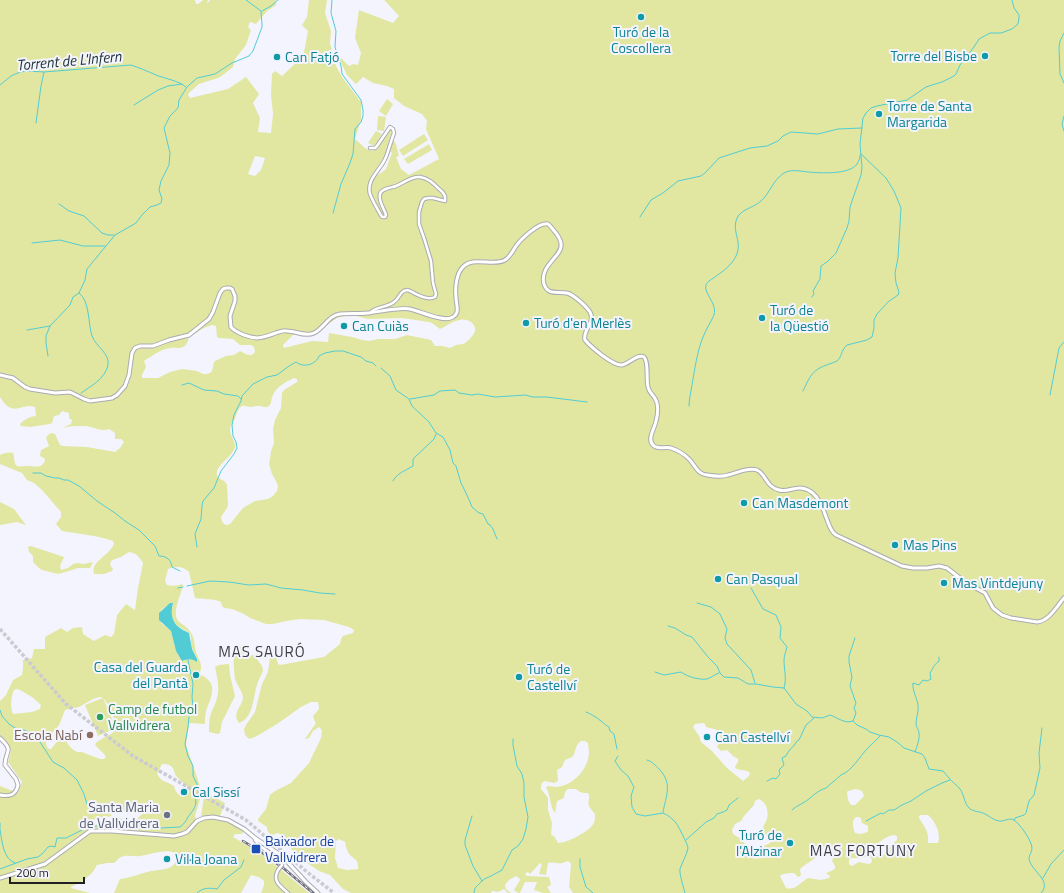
<svg xmlns="http://www.w3.org/2000/svg" width="1064" height="893" font-family="'Titillium Web',sans-serif">
<style>
.green{fill:#e1e7a1;fill-rule:evenodd}
.water{fill:#52ccd4}
.lines{fill:none;stroke-linecap:round;stroke-linejoin:round}
.stream{stroke:#52ccd4;stroke-width:1}
.trunk-tunnel{stroke:#cacad2;stroke-width:3.5;stroke-dasharray:3.5 2;stroke-linecap:butt}
.tertiary-casing{stroke:#aaaab3;stroke-width:4.5}
.secondary-casing{stroke:#aaaab3;stroke-width:5}
.tertiary{stroke:#fff;stroke-width:2.5}
.secondary{stroke:#fff;stroke-width:3}
.rail-casing{stroke:#717177;stroke-width:2.5}
.rail{stroke:#f4f4fe;stroke-width:1;stroke-dasharray:3;stroke-linecap:butt}
.tertiary-bridge-casing{stroke:#aaaab3;stroke-width:4.5;stroke-linecap:butt}
.tertiary-bridge{stroke:#fff;stroke-width:2.5}
.culture-dot{fill:#0f9aa8;stroke:#f4f4fe;stroke-width:1.5}
.leisure-dot{fill:#2e9e5b;stroke:#f4f4fe;stroke-width:1.5}
.education-dot{fill:#8d6e63;stroke:#f4f4fe;stroke-width:1.5}
.worship-dot{fill:#6b7280;stroke:#f4f4fe;stroke-width:1.5}
.transit-dot{fill:#1a4fb4;stroke:#f4f4fe;stroke-width:1.5}
.labels{text-anchor:middle;stroke-width:4;stroke-linejoin:round;paint-order:stroke}
.culture-label{font-size:14px;fill:#0d838f;stroke:#f4f4fe;text-anchor:start}
.leisure-label{font-size:14px;fill:#27864d;stroke:#f4f4fe;text-anchor:start}
.education-label{font-size:14px;fill:#785e54;stroke:#f4f4fe;text-anchor:end}
.worship-label{font-size:14px;fill:#5b616d;stroke:#f4f4fe;text-anchor:end}
.transit-label{font-size:14px;fill:#164399;stroke:#f4f4fe;text-anchor:start}
.water-label{font-size:15px;font-style:italic;fill:#1b3032;stroke:#f4f4fe}
.neighbourhood-label{font-size:15px;letter-spacing:1px;fill:#3d3d44;stroke:#f4f4fe}
</style>
<rect width="100%" height="100%" fill="#f4f4fe"/>
<path class="green" d="M 0,0 L 195,0 L 196,4 L 198,4 L 203,0 L 208,0 L 207,4 L 210,0 L 276,0 L 276,5 L 267,11 L 256,24 L 250,22 L 248,27 L 251,30 L 246,45 L 235,59 L 233,67 L 223,75 L 218,78 L 199,84 L 190,92 L 188,95 L 190,98 L 228,89 L 246,77 L 259,94 L 253,103 L 260,118 L 258,132 L 271,133 L 273,114 L 271,95 L 272,74 L 275,71 L 282,76 L 301,58 L 304,52 L 308,31 L 302,25 L 307,17 L 309,0 L 327,0 L 325,13 L 331,31 L 330,43 L 336,66 L 342,77 L 361,102 L 361,120 L 355,139 L 365,148 L 371,151 L 375,150 L 389,130 L 391,128 L 392,131 L 384,157 L 370,178 L 370,183 L 373,181 L 377,175 L 381,173 L 386,169 L 392,153 L 389,150 L 393,139 L 396,144 L 399,156 L 396,157 L 401,169 L 409,175 L 439,159 L 426,129 L 427,121 L 422,114 L 404,106 L 394,98 L 394,89 L 387,86 L 373,83 L 363,77 L 356,84 L 347,75 L 339,59 L 341,58 L 349,66 L 353,64 L 358,65 L 361,53 L 355,38 L 359,10 L 393,23 L 399,16 L 387,3 L 384,0 L 1064,0 L 1064,893 L 573,893 L 569,887 L 571,865 L 570,862 L 567,861 C 559,866 557,861 548,863 L 546,875 L 539,874 L 541,867 L 542,865 L 540,863 L 530,874 L 528,872 L 526,873 L 525,875 L 528,876 L 549,877 L 551,885 L 547,887 L 551,893 L 543,893 L 534,890 L 537,882 L 525,882 L 520,893 L 518,893 L 514,890 L 520,880 L 519,878 L 516,876 L 509,880 L 505,885 L 506,889 L 511,893 L 508,893 L 504,889 L 498,892 L 494,891 L 492,891 L 491,893 L 351,893 L 343,889 L 330,875 L 319,871 L 294,854 L 286,839 L 283,836 L 278,833 L 272,835 C 268,833 267,831 267,827 L 258,821 L 258,819 L 266,809 L 270,795 L 275,791 L 291,783 L 309,763 L 321,738 L 322,730 L 319,727 L 313,731 L 309,738 L 305,739 L 316,723 L 315,722 L 313,716 L 319,709 L 318,702 L 311,702 L 301,707 L 277,724 L 255,737 L 249,739 L 245,735 L 244,729 L 246,725 L 255,712 L 262,684 L 268,672 L 270,658 L 276,657 L 278,664 L 280,665 L 324,657 L 340,644 L 341,639 L 343,636 L 353,633 L 354,630 L 349,627 L 324,620 L 300,619 L 286,621 L 273,624 L 266,624 L 250,618 L 244,614 L 232,609 L 224,608 L 222,606 L 221,602 C 214,598 203,600 195,598 L 189,572 C 183,566 176,566 168,569 L 165,581 L 167,585 C 172,586 177,586 182,584 L 183,585 C 181,595 175,605 176,616 C 177,623 184,624 188,629 C 195,636 194,643 196,652 C 199,661 203,663 200,673 L 195,672 L 194,676 L 196,677 L 201,675 C 218,683 212,695 207,708 C 205,713 205,719 205,724 L 189,723 L 186,745 L 200,786 L 200,799 L 195,816 L 196,819 C 202,820 206,819 212,819 C 223,819 236,824 244,832 L 241,834 L 235,834 L 233,837 L 255,850 L 268,859 L 309,893 L 261,893 L 264,885 L 264,881 L 259,877 L 251,875 L 241,893 L 114,893 L 120,879 C 131,878 141,873 151,871 C 157,870 165,870 171,867 C 176,864 177,858 175,853 C 166,848 149,855 140,856 C 134,857 127,854 121,857 C 118,858 117,861 114,863 L 107,863 L 97,865 L 93,872 L 83,881 L 71,887 L 71,888 L 90,893 L 0,893 L 0,786 L 18,793 L 22,782 L 8,762 C 13,748 11,745 0,735 L 0,701 L 6,695 L 13,680 L 22,675 L 23,668 L 23,660 L 32,658 L 34,649 L 45,649 L 45,637 L 61,628 L 67,632 L 73,628 L 82,627 L 83,634 L 94,641 L 105,635 L 111,637 L 114,634 L 117,615 L 126,604 L 135,610 L 138,588 L 143,563 C 139,556 136,553 129,552 L 121,557 L 115,559 L 111,561 L 110,565 L 113,569 L 112,571 L 104,574 L 94,574 C 91,565 100,560 105,555 C 109,552 112,548 114,544 L 113,541 C 96,535 79,534 62,531 L 56,524 L 61,517 L 61,512 L 43,491 L 34,483 L 27,480 L 22,473 L 0,464 L 0,455 C 4,453 8,452 13,453 C 15,457 13,463 17,466 C 20,467 23,466 27,466 C 35,466 41,469 45,461 L 45,459 L 40,456 L 41,450 L 49,446 L 46,438 L 48,435 L 51,433 L 55,434 L 60,445 L 63,446 L 87,447 L 115,452 L 120,448 L 124,442 L 121,439 L 115,439 L 115,433 L 109,429 C 102,432 93,427 86,426 C 78,426 69,426 62,428 L 71,424 L 72,420 L 69,418 L 69,413 L 62,411 L 59,415 L 54,416 L 52,423 L 50,424 L 30,427 L 21,426 L 20,424 C 24,420 30,416 36,416 L 35,407 C 23,403 17,414 6,405 C 4,403 2,400 0,397 ZM 255,156 L 265,158 L 261,170 L 255,176 L 248,174 ZM 346,316 L 356,316 L 368,319 L 402,318 L 429,322 L 432,323 L 440,329 C 447,326 452,321 460,320 C 467,318 476,323 475,331 C 474,335 468,341 465,343 C 462,345 459,344 456,345 C 454,346 452,347 450,348 L 442,346 L 435,346 L 431,340 L 407,335 L 395,339 L 378,339 L 369,341 L 362,340 L 352,337 L 329,333 L 328,342 L 312,341 L 284,348 L 283,345 L 293,335 L 312,335 L 337,318 ZM 212,325 L 216,326 L 217,337 L 219,338 L 233,339 L 240,345 L 251,345 L 254,347 L 255,352 C 250,358 246,354 240,351 L 234,355 L 226,356 L 217,360 L 214,362 L 212,371 L 210,373 L 207,374 L 203,374 L 197,371 L 182,369 L 170,372 L 158,378 L 142,378 L 142,375 L 146,367 L 144,361 C 152,356 161,349 170,348 C 175,347 179,349 183,347 C 187,345 188,341 189,337 L 204,328 ZM 294,378 L 297,379 L 297,382 L 284,390 L 282,393 L 281,408 L 275,420 L 273,429 L 274,443 L 271,451 L 270,459 L 269,464 L 272,474 L 276,481 L 278,486 L 277,491 L 273,496 L 268,499 L 255,501 L 243,508 L 230,524 C 224,527 222,522 221,517 L 227,508 L 228,505 L 227,485 C 225,479 218,480 217,475 C 215,465 233,457 235,447 C 236,442 230,436 230,430 C 230,424 234,421 236,416 C 237,413 238,408 242,406 C 245,405 248,407 251,407 C 252,407 256,406 257,406 C 261,405 265,409 269,406 C 272,403 271,398 273,395 C 277,386 286,382 294,378 ZM 171,603 L 173,604 C 170,617 172,624 185,630 C 187,632 188,631 190,634 C 192,639 190,645 193,650 C 194,653 196,656 197,659 L 190,659 L 182,661 L 176,651 L 171,631 L 161,623 L 161,610 ZM 17,689 L 20,690 L 32,697 L 41,705 L 40,709 L 32,712 L 13,714 C 10,707 11,697 14,690 ZM 100,697 L 103,698 L 85,705 L 98,736 L 116,728 L 103,698 C 109,704 116,721 116,730 C 110,736 100,738 95,744 C 97,749 103,751 106,757 L 104,759 L 100,759 L 82,752 L 77,752 L 72,749 L 67,743 C 67,738 72,735 68,731 L 64,733 L 51,749 L 49,749 C 40,740 54,733 59,725 C 61,721 63,715 65,710 L 79,707 L 93,699 ZM 703,723 L 705,724 L 706,727 C 716,730 718,727 721,739 L 717,747 L 721,751 L 727,750 L 733,756 L 738,759 C 739,763 735,765 735,768 C 740,771 746,769 750,773 L 749,776 L 743,781 L 727,768 L 712,751 L 701,742 L 699,736 L 693,727 L 695,724 ZM 581,741 L 585,741 L 588,743 C 588,746 589,750 589,753 C 588,769 574,785 557,787 C 554,787 551,786 548,786 L 546,787 C 551,796 550,808 555,813 L 557,801 L 564,798 L 565,792 L 568,789 L 576,789 C 580,793 583,793 588,793 C 591,798 587,801 589,806 C 590,809 593,811 595,814 C 595,817 595,821 594,823 C 589,832 567,843 558,843 L 554,836 L 551,835 L 552,823 L 548,810 L 548,798 L 541,789 L 541,785 L 542,783 L 545,781 L 554,783 L 558,781 L 557,770 L 562,767 L 565,760 C 567,759 570,758 572,757 C 577,753 573,747 581,741 ZM 162,764 C 166,764 169,764 172,767 C 174,769 174,773 176,776 C 181,782 188,784 189,792 L 188,794 L 183,797 C 178,795 175,791 174,786 C 167,781 161,783 157,773 C 160,770 160,767 162,764 ZM 856,789 L 862,791 L 864,796 L 855,805 L 851,805 L 848,800 L 847,792 L 848,791 ZM 759,799 C 766,802 769,811 767,819 C 766,822 763,825 763,828 C 762,830 764,833 764,834 L 770,837 L 772,840 L 770,843 L 764,846 L 764,856 C 759,859 755,860 749,857 C 748,851 746,844 741,839 C 739,837 735,836 733,834 L 732,830 L 735,824 L 741,821 L 744,816 L 754,805 L 755,801 ZM 137,807 L 139,807 L 142,809 L 143,813 L 137,819 L 129,820 L 118,818 L 115,821 L 111,822 L 108,826 L 89,824 L 85,822 L 106,816 L 109,817 L 112,815 L 104,811 C 110,812 112,810 118,810 C 123,810 127,812 131,813 ZM 921,815 L 928,815 C 936,822 941,834 938,843 L 928,843 C 929,831 925,828 919,818 L 919,816 ZM 856,817 C 862,817 861,819 862,823 L 868,826 L 868,832 L 860,834 L 855,833 C 853,827 851,821 856,817 ZM 894,835 L 897,836 L 897,840 C 894,843 891,845 889,848 C 886,853 884,856 877,856 L 875,853 L 869,850 L 869,847 C 872,845 875,844 878,843 C 884,839 887,836 894,835 ZM 339,839 L 345,842 C 346,845 346,849 348,852 C 352,860 359,857 358,869 L 348,870 L 338,868 L 335,858 L 336,841 ZM 816,846 L 826,847 L 829,851 L 833,851 L 835,854 L 832,861 L 835,866 L 835,869 L 831,871 L 826,873 L 830,876 L 829,878 L 821,880 L 808,878 C 801,882 795,891 786,888 L 780,876 C 783,873 790,873 794,873 L 798,877 L 799,877 L 801,875 L 800,870 L 801,868 L 815,858 L 815,848 ZM 868,856 C 871,857 872,859 872,862 L 869,864 L 859,862 L 852,866 L 849,864 L 849,860 L 850,858 L 860,858 Z
M 387,99 L 393,104 L 386,116 L 379,111 Z
M 378,116 L 386,117 L 384,131 L 377,130 Z
M 376,131 L 382,134 L 375,146 L 368,143 Z
M 424,134 L 428,140 L 403,156 L 399,150 Z
M 429,144 L 432,150 L 408,164 L 404,159 Z
M 0,502 L 14,509 L 26,525 L 17,522 L 0,525 Z
M 31,546 L 64,557 L 60,566 L 61,570 L 68,568 L 73,564 L 78,563 L 83,564 L 93,562 L 90,568 L 78,568 L 69,571 L 58,574 L 42,570 L 39,568 L 33,562 L 33,556 L 29,552 L 28,547 Z
M 234,644 L 236,644 C 244,648 242,652 248,656 L 254,655 L 262,666 L 263,671 C 261,676 258,680 257,685 C 253,697 254,718 239,723 C 231,713 243,706 243,697 C 242,691 237,685 235,679 C 234,675 233,648 234,644 Z
M 228,664 L 229,664 L 230,675 L 235,696 L 222,722 L 220,733 L 218,734 L 209,732 C 209,725 209,719 211,713 C 213,708 216,703 217,698 C 220,688 217,677 215,667 L 219,665 Z
M 210,795 L 225,803 L 220,816 L 201,816 L 204,796 Z"/>
<path class="water" d="M 170,603 L 173,603 C 170,615 172,624 183,630 C 185,631 187,632 189,633 L 192,649 L 197,659 L 197,662 C 192,658 188,659 182,661 L 176,651 L 171,631 L 159,620 L 159,613 Z"/>
<g class="lines">
<path class="stream" d="M 246,0 L 261,11
M 332,0 L 331,13 L 336,31 L 335,47 L 341,66 L 342,74 L 361,100 L 363,110 L 363,116 L 361,122 L 355,129 L 353,154 L 350,163 L 341,184 L 333,213
M 262,11 L 271,6 L 278,0
M 1064,33 L 1060,41 L 1059,47 L 1060,74 L 1064,83
M 0,85 L 11,76 L 20,72 L 28,71 L 44,72 L 131,65 C 140,68 147,71 156,75 C 166,79 177,80 186,87
M 134,105 L 158,90 L 168,86 L 182,84
M 1064,116 L 1062,124 L 1064,131
M 36,123 L 41,86 L 44,72
M 59,204 L 69,211 L 84,216 L 102,233 L 108,235 L 114,235
M 640,217 L 651,200 L 663,193 L 678,181 L 701,176 L 706,172 L 719,158 L 750,148 L 767,146 L 778,141 L 783,136 L 791,132 L 818,134 L 838,129 L 862,128
M 32,243 L 60,240 L 83,246 L 105,246
M 812,297 L 814,294 L 813,291 L 820,279 L 821,266 L 827,262 L 836,253 L 847,228 L 849,221 L 850,207 L 861,175 L 862,167 L 860,144 L 863,118 L 866,113 L 871,108 L 877,106 L 907,100 L 926,87 L 932,85 L 942,82 L 954,76 L 956,74 L 960,65 L 974,47 L 979,39 L 990,33 L 1001,33 L 1012,29 L 1018,24 L 1019,18 L 1019,15 L 1014,8 L 1012,0
M 27,330 L 50,326
M 48,356 L 46,343 L 46,336 L 50,326 L 70,305 L 73,297 L 79,293
M 381,368 L 390,376 L 396,390 L 409,399 L 412,406 L 429,422 L 436,433 L 443,437 L 450,450 L 453,463 L 456,466 L 461,483 L 465,491 L 470,502 L 472,507 L 479,513 L 483,514 L 488,524 L 490,525 L 493,529 L 497,539
M 182,385 L 189,383 L 204,390 L 217,391 L 224,394 L 238,396 L 241,399
M 803,391 C 807,383 810,374 818,369 C 824,365 831,364 837,361 C 842,357 841,350 847,345 L 867,340 L 872,337 L 874,328 L 874,320 L 877,314 L 888,302 L 898,295 L 899,292 L 896,283 L 895,273 L 898,258 L 901,208 L 894,191 L 886,178 L 861,154
M 81,393 C 91,386 105,379 108,365 C 110,353 96,347 92,336 C 88,324 90,301 79,293 L 85,280 L 87,269 L 115,235 L 136,223 L 142,215 L 150,207 L 157,205 L 161,203 L 162,199 L 159,190 L 161,181 L 169,165 L 170,153 L 164,128 L 170,116 L 178,108 L 179,100 L 187,87 L 197,78 L 215,74 L 232,63 L 249,56 L 253,51 L 262,27 L 262,24 L 261,12
M 1050,395 L 1059,348 L 1064,342
M 410,399 L 434,395 L 440,391 L 455,390 L 459,393 L 472,395 L 478,394 L 495,397 L 526,395 L 532,397 L 547,397 L 587,402
M 689,406 C 689,399 691,392 692,385 C 695,368 697,352 703,337 C 706,329 711,322 714,315 C 718,301 698,290 709,281 C 722,272 741,261 738,242 C 737,235 734,229 736,221 C 739,209 752,209 761,201 C 770,193 773,180 784,173 C 791,169 800,171 808,172 C 821,173 849,175 857,164 C 859,161 860,158 860,155
M 33,473 L 41,473 L 46,476 L 55,478 L 59,478 L 64,480 L 68,480 L 79,486 L 97,501 L 115,513 L 125,521 L 139,530 L 155,546 L 159,556 C 167,556 171,560 172,567 L 180,571
M 393,481 C 397,473 405,471 413,466 L 413,459 L 434,439 L 436,434
M 197,547 L 195,534 L 201,519 L 202,506 L 203,501 L 214,488 L 221,471 L 234,454 L 237,448 L 236,442 L 233,436 L 232,425 L 234,415 L 241,401 L 242,396 L 253,384 L 267,377 L 277,375 L 289,366 L 296,362 C 303,368 316,365 319,356 L 325,353 L 335,351 L 343,351 L 361,357 L 366,361 L 373,363 L 376,366
M 187,586 L 210,581 L 229,582 L 249,585 L 266,584 L 281,588 L 303,590 L 320,593 L 335,594
M 178,588 L 183,587
M 751,588 L 763,609 L 776,615 L 781,627 L 780,638 L 787,647 C 786,651 784,656 784,660 C 784,670 787,678 784,688
M 697,603 L 711,607 L 720,614 L 727,629 L 725,638 L 727,644 L 751,670 L 755,683
M 668,626 L 675,628 L 686,635 L 692,637 L 708,657 L 717,666 L 720,673 L 724,677 L 738,678 L 748,684 L 756,684 L 773,687 L 784,688 L 796,704 L 807,711 L 812,717 L 822,718 L 830,715 C 838,718 845,724 853,721 L 857,725 L 866,729 L 870,732 L 879,735 L 889,737 L 897,742 L 904,748 L 922,754 L 925,758 L 929,769 L 943,771 C 945,773 947,776 949,778 C 952,782 957,785 960,789 C 964,794 964,803 969,808 C 974,812 978,811 983,813 C 989,815 992,820 999,821 C 1004,822 1009,817 1014,820 C 1020,824 1032,841 1032,848 C 1032,852 1029,855 1029,859 C 1031,871 1053,881 1041,893
M 188,660 L 193,684 L 192,697 L 193,706 L 191,715
M 655,672 L 664,675 L 681,672 C 688,677 699,680 707,679 C 711,678 715,674 719,673
M 0,710 L 2,716 L 9,724 L 15,728 L 19,730 L 24,730 L 36,736 L 53,762 L 64,768 L 77,780 L 84,794 L 87,804
M 586,712 C 591,714 596,717 601,721 C 604,723 605,725 609,727 L 610,731 L 614,734 L 617,749
M 189,717 L 188,727 L 185,744 L 188,756 L 193,766 L 193,776 L 197,784 L 198,791
M 853,721 L 856,713 L 854,708 L 856,703 L 850,686 L 852,677 L 849,662 L 849,656 L 855,638
M 915,752 C 917,746 920,739 919,733 C 919,730 916,727 916,724 C 916,717 919,712 918,705 C 917,698 912,690 913,683 L 919,685 L 923,680 L 927,681 L 931,679 L 930,673 C 934,667 933,666 939,661 L 939,657
M 618,756 L 615,761 L 621,770 L 628,776 L 634,787 L 631,796 L 632,807 L 636,814 L 645,816 L 663,813
M 647,760 C 653,762 655,765 659,769 C 673,783 666,796 663,812
M 767,781 L 773,778 L 776,779 L 780,774 L 779,770 L 784,765 L 782,758 L 786,756 C 788,750 794,747 797,741 L 799,740 L 806,725 L 814,718
M 792,810 C 797,805 805,803 810,798 C 815,794 819,790 826,788 L 841,775 C 852,771 860,756 867,749 C 871,744 876,741 880,736
M 663,813 C 668,815 673,819 676,823 C 678,825 688,845 688,848 C 687,855 682,862 680,869 C 679,873 684,889 685,893
M 472,816 L 465,840 L 465,845 L 473,866 L 482,881 L 475,888 L 474,893
M 1014,820 L 1015,818 L 1024,815 L 1026,813 L 1029,801 L 1034,795 L 1040,768 L 1039,753 L 1042,728
M 866,821 L 881,813 L 883,814 L 889,810 L 894,810 L 902,805 L 911,801 L 926,791 L 942,783 L 950,780
M 0,823 L 0,828
M 113,827 L 124,824 L 148,825 L 160,828 L 180,827 C 184,824 186,821 188,817 C 193,810 198,806 195,797
M 0,829 C 2,841 3,859 15,863
M 686,840 L 706,822 L 714,818 L 717,814 L 723,812 L 727,810 L 729,805 L 738,798
M 580,859 L 580,867 L 586,887 L 593,893
M 0,869 L 27,859 L 38,857 L 43,853 L 48,847 L 51,846 L 55,847 L 57,838 L 66,838 L 88,827 L 97,826 L 110,827
M 1043,878 L 1051,864 L 1064,850
M 482,881 C 485,878 487,878 491,876 C 495,874 498,872 502,870 L 512,850 L 518,846 L 523,839 L 526,829 L 528,817 L 524,797 L 524,783 L 522,774 L 517,766 L 513,745 L 513,739
M 197,893 C 203,887 210,888 217,889 L 224,880 L 241,867 L 244,860"/>
<path class="trunk-tunnel" d="M 0,629 L 66,704 L 133,756 L 246,820 L 307,872 L 334,893"/>
<g class="tertiary-casing">
<path id="tertiary" d="M 370,313 C 376,306 387,308 394,302 C 400,298 400,290 408,290 C 416,294 427,301 435,297 L 436,294 L 433,283 L 431,261 L 424,238 L 419,224 L 419,212 L 422,202 L 424,199 L 428,198 L 433,198 L 445,201 C 446,195 443,192 438,188 C 433,183 428,178 420,177 C 411,176 404,183 396,186 C 391,188 382,188 380,194 C 378,201 384,208 386,215 L 385,217 L 382,217 C 378,210 373,202 370,194 C 366,179 381,170 386,157 C 389,149 391,141 394,133 L 393,129 L 390,127 L 377,146 L 375,148 L 370,148
M 255,838 L 255,840 L 260,846 L 282,861 L 282,865
M 278,870 C 272,881 280,886 288,893"/>
</g>
<g class="secondary-casing">
<path id="secondary" d="M 0,375 L 13,378 L 25,387 L 30,389 L 55,393 L 70,392 L 84,399 L 90,401 L 105,399 L 112,398 L 117,395 L 125,386 L 129,375 L 132,353 L 135,348 L 140,346 L 153,346 L 169,340 L 189,335 L 209,319 L 213,312 L 220,293 L 223,289 L 226,288 L 230,288 L 232,289 L 235,296 L 235,301 L 230,316 L 231,327 C 234,331 239,333 244,335 C 258,340 261,338 276,333 C 279,332 283,330 287,331 C 296,331 306,337 314,333 C 324,328 329,315 340,314 C 349,313 359,314 368,313 C 378,312 400,307 410,309 C 420,311 444,323 453,317 C 455,316 456,315 457,312 C 458,308 456,302 456,297 C 455,289 456,275 462,268 C 472,255 493,267 505,260 C 510,257 513,251 516,246 C 521,239 539,222 548,224 C 551,226 553,230 556,233 C 558,236 561,240 561,244 C 563,256 539,265 544,284 C 548,296 557,291 567,293 C 574,295 586,306 590,312 C 596,323 582,330 585,340 C 591,347 613,366 622,365 C 629,364 638,353 644,357 C 649,362 646,380 648,387 C 649,392 652,394 654,397 C 659,403 658,414 656,421 C 655,428 646,440 654,446 C 659,450 665,446 671,448 C 677,450 685,455 689,459 C 695,465 697,474 707,475 C 713,476 722,477 728,475 C 737,473 748,467 757,470 C 766,474 766,487 779,490 C 789,493 797,484 808,490 C 818,494 823,508 826,517 C 829,524 830,531 836,535 L 902,566 L 913,568 L 927,568 L 939,566 L 947,568 L 965,582 L 985,593 L 993,608 L 1002,615 L 1011,618 L 1037,622 C 1049,621 1057,606 1064,598
M 0,738 C 15,752 5,750 5,765 L 16,779 L 18,785 C 16,795 10,797 0,795
M 0,878 L 45,864 L 90,831 L 112,831 L 174,836 L 182,834 L 187,832 L 197,821 L 204,818 L 213,817 L 228,820 L 244,829 L 255,838 L 282,856 L 306,882 L 318,893"/>
</g>
<use href="#tertiary" class="tertiary"/>
<use href="#secondary" class="secondary"/>
<g class="rail-casing">
<path id="rail" d="M 243,841 L 264,854 L 280,866
M 282,867 L 313,893"/>
</g>
<use href="#rail" class="rail"/>
<g class="tertiary-bridge-casing">
<path id="tertiary-bridge" d="M 278,870 L 282,865"/>
</g>
<use href="#tertiary-bridge" class="tertiary-bridge"/>
</g>
<g class="culture-dot">
<circle cx="641" cy="17" r="4"/>
<circle cx="985" cy="56" r="4"/>
<circle cx="277" cy="57" r="4"/>
<circle cx="879" cy="114" r="4"/>
<circle cx="762" cy="318" r="4"/>
<circle cx="526" cy="323" r="4"/>
<circle cx="344" cy="326" r="4"/>
<circle cx="744" cy="503" r="4"/>
<circle cx="895" cy="545" r="4"/>
<circle cx="718" cy="579" r="4"/>
<circle cx="944" cy="583" r="4"/>
<circle cx="196" cy="675" r="4"/>
<circle cx="519" cy="677" r="4"/>
<circle cx="707" cy="737" r="4"/>
<circle cx="184" cy="792" r="4"/>
<circle cx="790" cy="843" r="4"/>
<circle cx="167" cy="859" r="4"/>
</g>
<circle class="leisure-dot" cx="100" cy="717" r="4"/>
<circle class="education-dot" cx="90" cy="735" r="4"/>
<circle class="worship-dot" cx="167" cy="815" r="4"/>
<rect class="transit-dot" x="251" y="844" width="10" height="10" rx="2"/>
<g class="labels">
<g class="culture-label">
<text x="641" y="37" text-anchor="middle">Turó de la<tspan x="641" dy="16">Coscollera</tspan></text>
<text x="977" y="61" text-anchor="end">Torre del Bisbe</text>
<text x="285" y="62">Can Fatjó</text>
<text x="887" y="111">Torre de Santa<tspan x="887" dy="16">Margarida</tspan></text>
<text x="770" y="315">Turó de<tspan x="770" dy="16">la Qüestió</tspan></text>
<text x="534" y="328">Turó d'en Merlès</text>
<text x="352" y="331">Can Cuiàs</text>
<text x="752" y="508">Can Masdemont</text>
<text x="903" y="550">Mas Pins</text>
<text x="726" y="584">Can Pasqual</text>
<text x="952" y="588">Mas Vintdejuny</text>
<text x="188" y="672" text-anchor="end">Casa del Guarda<tspan x="188" dy="16">del Pantà</tspan></text>
<text x="527" y="674">Turó de<tspan x="527" dy="16">Castellví</tspan></text>
<text x="715" y="742">Can Castellví</text>
<text x="192" y="797">Cal Sissí</text>
<text x="782" y="840" text-anchor="end">Turó de<tspan x="782" dy="16">l'Alzinar</tspan></text>
<text x="175" y="864">Vil·la Joana</text>
</g>
<g class="leisure-label">
<text x="108" y="714">Camp de futbol<tspan x="108" dy="16">Vallvidrera</tspan></text>
</g>
<g class="education-label">
<text x="82" y="740">Escola Nabí</text>
</g>
<g class="worship-label">
<text x="159" y="812">Santa Maria<tspan x="159" dy="16">de Vallvidrera</tspan></text>
</g>
<g class="transit-label">
<text x="265" y="846">Baixador de<tspan x="265" dy="16">Vallvidrera</tspan></text>
</g>
<g class="water-label">
<text transform="translate(69 61) rotate(-5)" y="5">Torrent de L'Infern</text>
</g>
<g class="neighbourhood-label">
<text x="262" y="657">MAS SAURÓ</text>
<text x="863" y="856">MAS FORTUNY</text>
</g>
</g>
<path d="M10 877v6h74v-6" fill="none" stroke="#202023" stroke-width="2"/>
<text x="16" y="877" font-size="12" fill="#202023" stroke="#f4f4fe" stroke-width="3" paint-order="stroke">200 m</text>
</svg>
